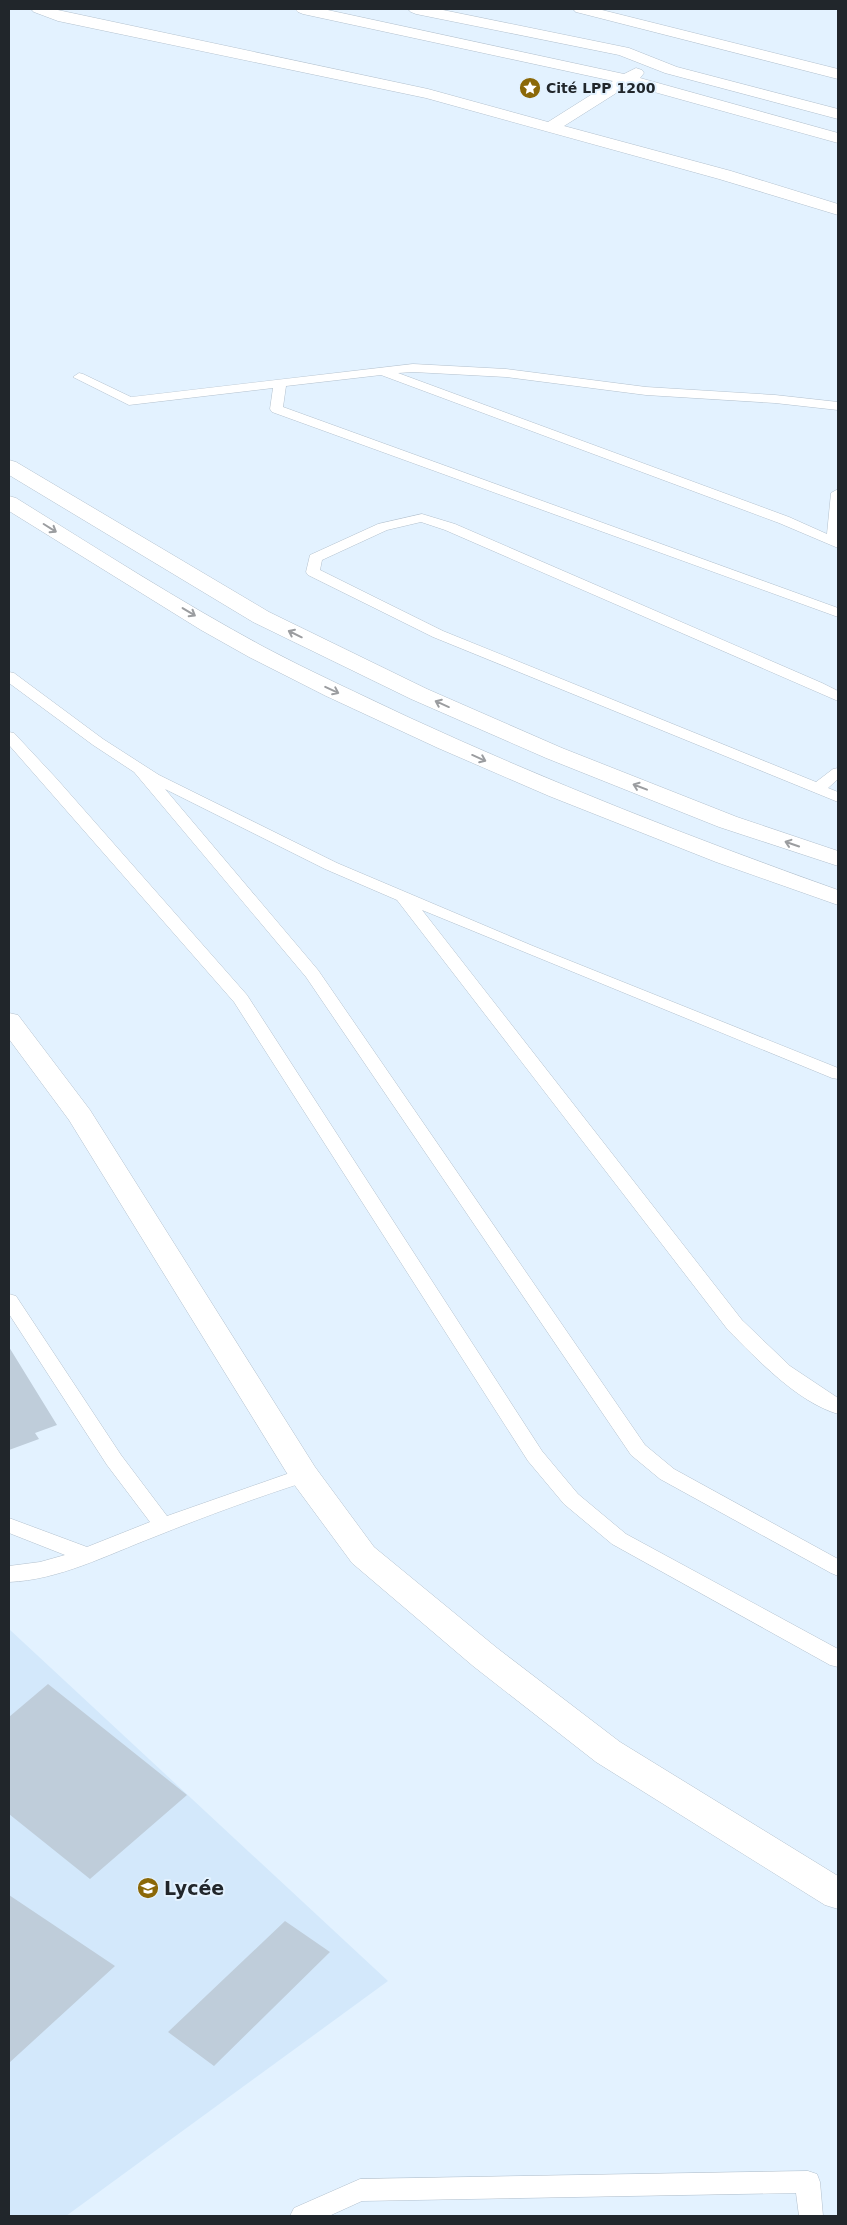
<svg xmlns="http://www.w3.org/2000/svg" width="847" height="2225" font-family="'DejaVu Sans',sans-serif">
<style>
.built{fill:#d3e8fb}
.building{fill:#bfcdda}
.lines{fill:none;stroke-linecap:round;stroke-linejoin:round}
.service-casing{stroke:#b3c1ce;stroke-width:1}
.minor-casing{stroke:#b3c1ce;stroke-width:1}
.service{fill:#fff;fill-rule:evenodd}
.minor{fill:#fff;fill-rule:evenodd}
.oneway{stroke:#9b9da0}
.labels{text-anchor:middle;stroke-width:4;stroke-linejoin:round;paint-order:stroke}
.far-poi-label{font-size:14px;font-weight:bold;fill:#21262b;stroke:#e3f2ff;text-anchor:start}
.near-poi-label{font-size:19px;font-weight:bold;fill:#21262b;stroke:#e3f2ff;text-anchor:start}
</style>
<rect width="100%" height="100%" fill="#e3f2ff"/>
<path class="built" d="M 9,1629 L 388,1981 L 66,2216 L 9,2216 Z"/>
<path class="building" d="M 9,1347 L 57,1425 L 35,1433 L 39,1439 L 9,1450 Z
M 48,1684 L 187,1795 L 90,1879 L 9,1814 L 9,1717 Z
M 9,1895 L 115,1966 L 9,2063 Z
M 285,1921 L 330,1952 L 214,2066 L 168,2032 Z"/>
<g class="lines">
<g class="service-casing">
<path id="service" d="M 413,364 L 506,369 L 646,387 L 775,395 L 838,402 L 838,410 L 775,403 L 646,395 L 506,377 L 413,372 L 398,373 L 789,517 L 827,534 L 831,493 L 838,489 L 838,548 L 779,523 L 381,375 L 286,386 L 283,407 L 838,608 L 838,617 L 272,412 L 270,409 L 273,388 L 129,405 L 73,377 L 79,373 L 83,374 L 131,397 Z
M 422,514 L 455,524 L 822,683 L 838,691 L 838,701 L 445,530 L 421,522 L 387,530 L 322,560 L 320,570 L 443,631 L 816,782 L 833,769 L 838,768 L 838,779 L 828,788 L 838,792 L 838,802 L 433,637 L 308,575 L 306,572 L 310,555 L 378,524 Z
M 9,672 L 14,673 L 103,739 L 159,775 L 337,863 L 533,946 L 838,1068 L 838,1079 L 832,1078 L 422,910 L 742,1320 L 790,1366 L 838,1398 L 838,1414 C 797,1402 757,1359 728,1330 L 397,900 L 325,869 L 165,789 L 318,970 L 645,1445 L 674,1469 L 838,1559 L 838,1576 L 831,1573 L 660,1479 L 631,1455 L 306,977 L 134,772 L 93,745 L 9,683 Z
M 9,732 L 14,733 L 56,778 L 247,995 L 542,1451 L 578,1494 L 626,1534 L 838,1649 L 838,1667 L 830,1665 L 612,1544 L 564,1504 L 528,1461 L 234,1002 L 9,745 Z
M 9,1294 L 16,1296 L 121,1455 L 167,1516 L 304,1468 L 311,1470 L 314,1475 L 311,1480 C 258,1497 206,1516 154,1537 C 107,1555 59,1580 9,1582 L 9,1566 L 40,1562 L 65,1555 L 9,1533 L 9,1518 L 87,1547 L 150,1522 L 107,1465 L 9,1314 Z
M 808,2171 L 817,2174 L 820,2182 L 823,2216 L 799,2216 L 796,2193 L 362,2201 L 329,2216 L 290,2216 L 294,2208 L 360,2179 Z"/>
</g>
<g class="minor-casing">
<path id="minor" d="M 31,9 L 53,9 L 428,89 L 548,122 L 613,81 L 303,14 L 298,12 L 295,9 L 323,9 L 624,74 L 636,68 L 642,70 L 644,73 L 640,78 L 838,133 L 838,143 L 629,85 L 564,126 L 731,171 L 838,204 L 838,215 L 719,179 L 426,98 L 58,21 L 34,12 Z
M 408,9 L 438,9 L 629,48 L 677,67 L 838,109 L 838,119 L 665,73 L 619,55 L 416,14 L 411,12 Z
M 573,9 L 598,9 L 838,69 L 838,79 L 576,12 Z
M 9,460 L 16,462 L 269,612 L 427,689 L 562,748 L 737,817 L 838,851 L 838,866 L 719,827 L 546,758 L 411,699 L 253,622 L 9,475 Z
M 9,496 L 16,498 C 98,549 179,601 264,647 C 311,672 360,694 408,717 C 549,782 692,838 838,890 L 838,905 L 716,862 L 549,796 L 438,748 L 326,696 L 249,657 L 201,630 L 9,511 Z
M 9,1013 L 18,1015 L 90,1110 L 315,1467 L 374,1547 L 497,1648 L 620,1742 L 838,1876 L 838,1909 L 825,1905 L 596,1762 L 473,1666 L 352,1563 L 293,1483 L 69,1120 L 9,1039 Z"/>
</g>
<use href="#service" class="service"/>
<use href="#minor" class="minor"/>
</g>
<defs><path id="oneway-shaft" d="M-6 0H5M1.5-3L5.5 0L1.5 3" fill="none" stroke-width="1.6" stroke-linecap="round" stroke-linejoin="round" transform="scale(1.25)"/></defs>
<g class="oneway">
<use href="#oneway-shaft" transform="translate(50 528) rotate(32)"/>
<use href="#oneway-shaft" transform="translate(189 612) rotate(31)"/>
<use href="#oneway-shaft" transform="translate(295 634) rotate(-154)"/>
<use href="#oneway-shaft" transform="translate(332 690) rotate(25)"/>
<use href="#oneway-shaft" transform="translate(442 704) rotate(-156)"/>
<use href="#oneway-shaft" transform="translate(479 758) rotate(24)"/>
<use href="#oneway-shaft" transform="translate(640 787) rotate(-159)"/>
<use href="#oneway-shaft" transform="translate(792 844) rotate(-161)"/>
</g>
<defs>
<g id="sight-disc" transform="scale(1.125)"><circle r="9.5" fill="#8b6808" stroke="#e3f2ff"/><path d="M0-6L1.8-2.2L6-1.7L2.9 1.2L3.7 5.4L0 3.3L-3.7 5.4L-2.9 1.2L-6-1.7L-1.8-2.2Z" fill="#fff"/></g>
<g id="school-disc" transform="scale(1.125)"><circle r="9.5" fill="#8b6808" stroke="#e3f2ff"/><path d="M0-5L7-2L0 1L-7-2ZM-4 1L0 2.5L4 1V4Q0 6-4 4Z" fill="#fff"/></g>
</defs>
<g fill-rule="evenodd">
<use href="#sight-disc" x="530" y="88"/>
<use href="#school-disc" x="148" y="1888"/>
</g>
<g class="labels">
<g class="far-poi-label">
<text x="546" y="93">Cité LPP 1200</text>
</g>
<g class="near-poi-label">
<text x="164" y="1895">Lycée</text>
</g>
</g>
<rect width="847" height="2225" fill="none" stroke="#21262b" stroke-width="20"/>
</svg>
